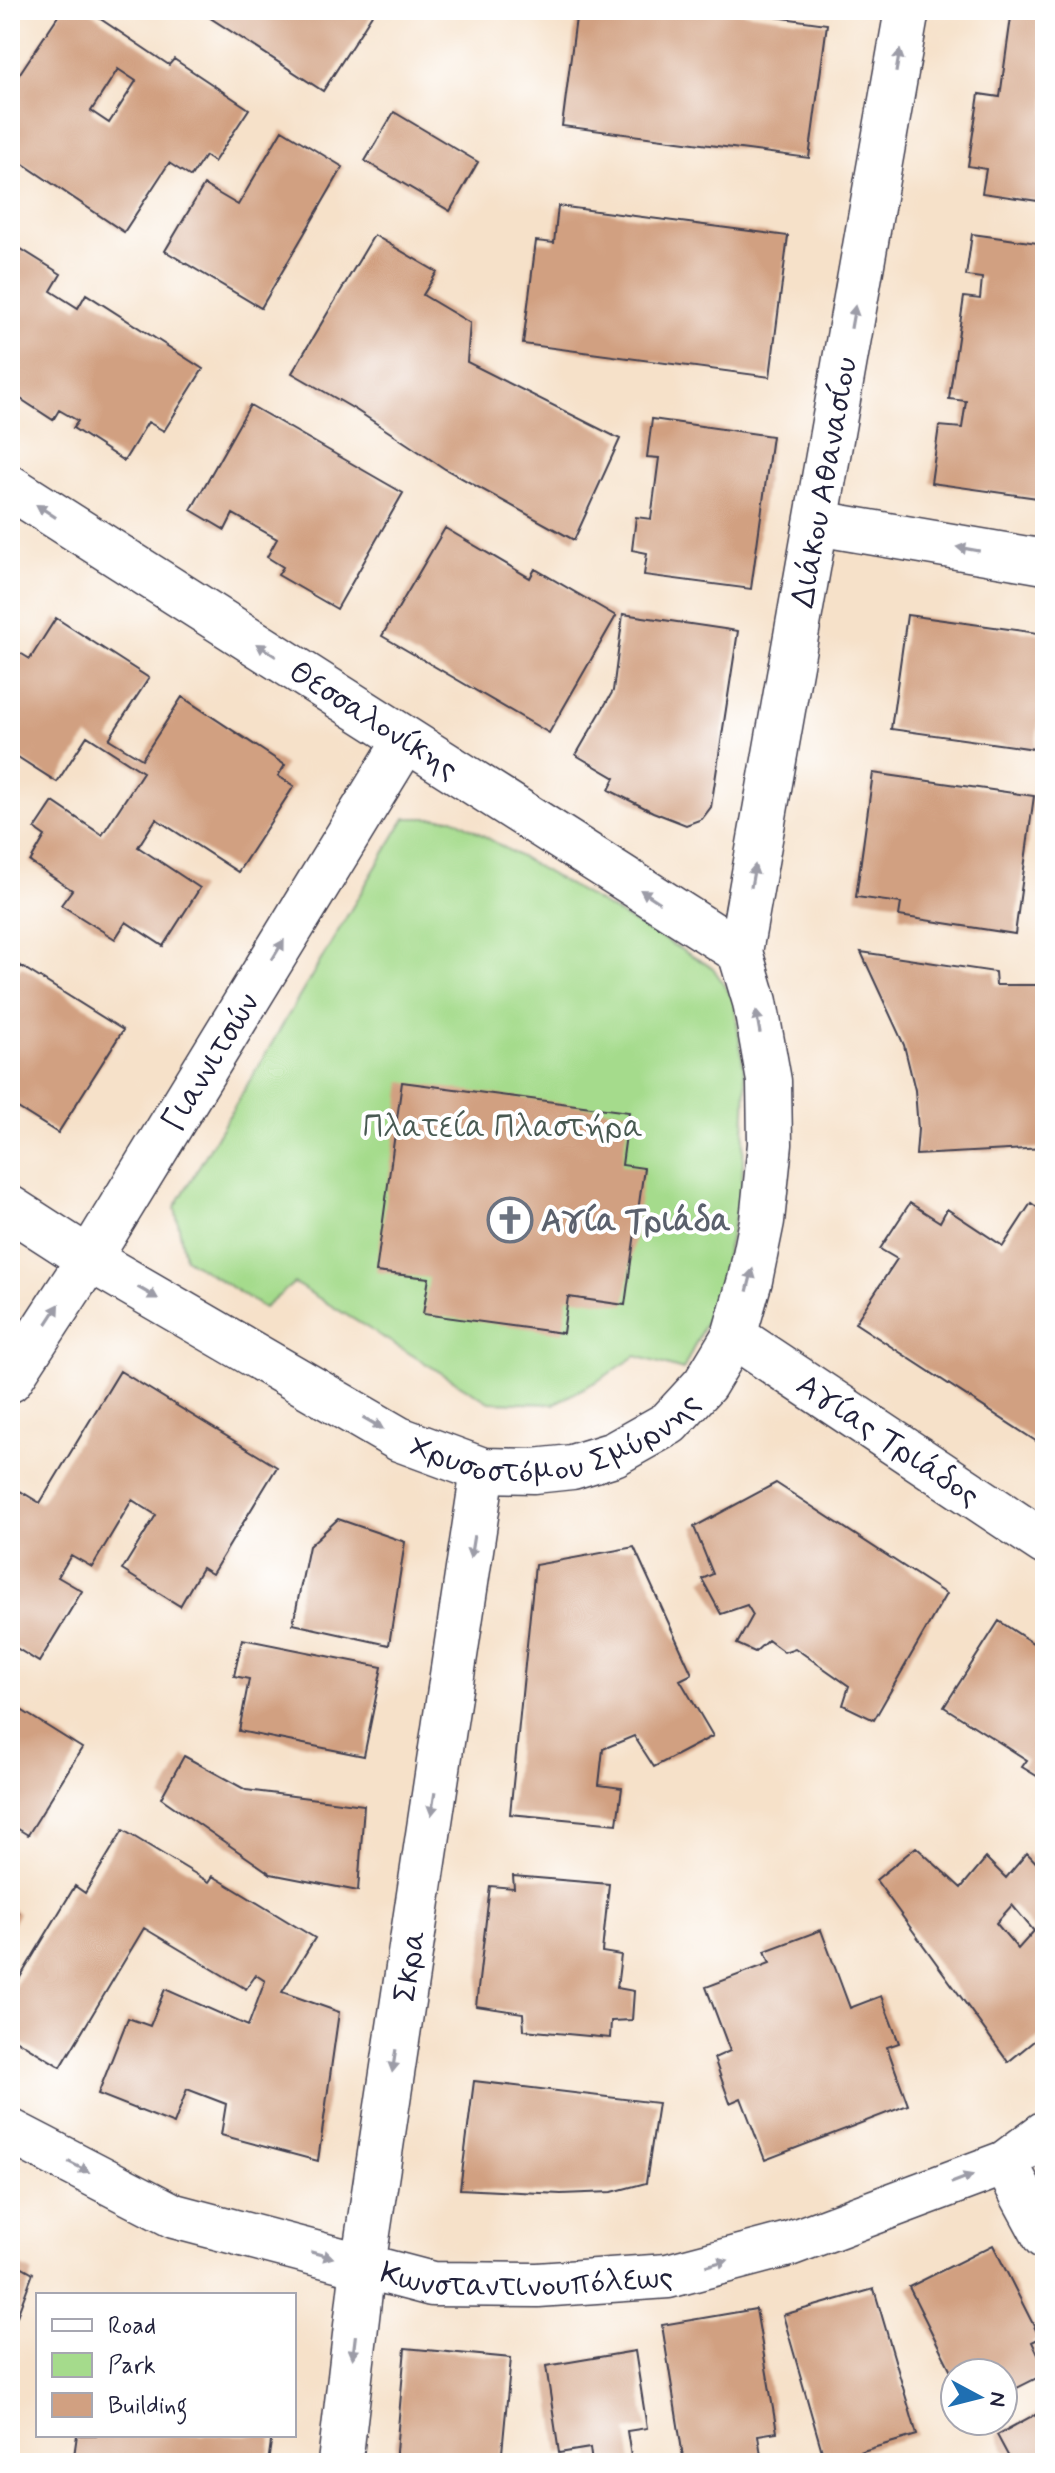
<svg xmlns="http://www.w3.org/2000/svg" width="1055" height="2473" font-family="Mynerve,sans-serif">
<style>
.green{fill:#a5db8c;stroke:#647e64;stroke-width:2}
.building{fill:#d1a081;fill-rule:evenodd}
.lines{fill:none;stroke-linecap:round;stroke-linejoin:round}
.street-casing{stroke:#423f50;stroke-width:47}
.street{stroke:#fff;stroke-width:44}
.oneway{fill:#9c9ca7}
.labels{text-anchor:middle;stroke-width:8;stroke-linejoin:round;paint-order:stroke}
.street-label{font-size:32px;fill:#22223b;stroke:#fff}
.park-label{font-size:32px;fill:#495a53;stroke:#fff}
.worship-label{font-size:32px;font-weight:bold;fill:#5b616d;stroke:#fff;text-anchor:start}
</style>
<rect width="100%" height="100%" fill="#fff"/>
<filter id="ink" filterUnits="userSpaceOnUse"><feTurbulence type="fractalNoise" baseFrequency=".0125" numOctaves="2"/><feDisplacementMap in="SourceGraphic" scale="16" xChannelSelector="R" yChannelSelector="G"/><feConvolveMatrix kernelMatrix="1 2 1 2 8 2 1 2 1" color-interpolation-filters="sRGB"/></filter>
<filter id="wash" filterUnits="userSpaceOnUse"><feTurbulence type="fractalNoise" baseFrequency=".006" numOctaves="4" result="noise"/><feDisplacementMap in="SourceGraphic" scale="32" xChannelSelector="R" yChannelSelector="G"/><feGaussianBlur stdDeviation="1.8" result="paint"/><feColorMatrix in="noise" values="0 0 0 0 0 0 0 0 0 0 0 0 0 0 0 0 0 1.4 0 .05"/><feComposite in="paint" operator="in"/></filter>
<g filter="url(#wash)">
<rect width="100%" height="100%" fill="#f6e1c9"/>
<path class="green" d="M 405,818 L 453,818 L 713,968 L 734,1000 L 746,1085 L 742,1187 L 716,1300 L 683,1370 L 636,1356 L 599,1380 L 554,1404 L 489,1402 L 294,1283 L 264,1308 L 185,1258 L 175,1207 Z"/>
<g id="blocks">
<path class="building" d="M 62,10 L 87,10 L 169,65 L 174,59 L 249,109 L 214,162 L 205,156 L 191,177 L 169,163 L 124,232 L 10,155 L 10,88 ZM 118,69 L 136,81 L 109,123 L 91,111 Z
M 198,10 L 375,10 L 323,91 Z
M 577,10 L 724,10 L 827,24 L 809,158 L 562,126 Z
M 1012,10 L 1045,10 L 1045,202 L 982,193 L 986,169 L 968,166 L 979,94 L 1000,97 Z
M 394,112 L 478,162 L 450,211 L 365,161 Z
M 282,130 L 343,167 L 261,308 L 165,251 L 204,185 L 238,205 Z
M 558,206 L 788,236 L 770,377 L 523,344 L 536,241 L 554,243 Z
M 972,234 L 1045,244 L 1045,499 L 931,483 L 939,426 L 962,428 L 966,401 L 949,399 L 964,297 L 980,299 L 982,278 L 966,276 Z
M 374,235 L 437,272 L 423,295 L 470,323 L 467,362 L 620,439 L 574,540 L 445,469 L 356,410 L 292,373 Z
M 10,242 L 61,274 L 51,291 L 78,308 L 86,294 L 203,369 L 164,431 L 148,422 L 124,461 L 73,428 L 78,421 L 59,410 L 53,420 L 10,392 Z
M 250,405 L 403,493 L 337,609 L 278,575 L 283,567 L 267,557 L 277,539 L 233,514 L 225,530 L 191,510 Z
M 652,419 L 772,436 L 751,589 L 644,575 L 647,553 L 632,550 L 636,517 L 651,519 L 659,458 L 647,457 Z
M 445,528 L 530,578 L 535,569 L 616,616 L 549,733 L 382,636 Z
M 623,614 L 738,631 L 711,807 L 702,819 L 686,825 L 653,812 L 609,790 L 615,778 L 576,755 L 613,691 Z
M 907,615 L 1045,634 L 1045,675 L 1035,749 L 891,729 Z
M 56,618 L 149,678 L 109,739 L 142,759 L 182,697 L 285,765 L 278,776 L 294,786 L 238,872 L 156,819 L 138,847 L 200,888 L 163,946 L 126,922 L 115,939 L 61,905 L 72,890 L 30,862 L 45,836 L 35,829 L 53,802 L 102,835 L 143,772 L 87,736 L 57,782 L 10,752 L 10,647 L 30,659 Z
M 873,773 L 1034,796 L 1015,934 L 899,916 L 901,903 L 856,897 Z
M 861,952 L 995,972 L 996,985 L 1045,985 L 1045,1148 L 916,1155 L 918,1129 L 915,1090 L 904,1045 Z
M 21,966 L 123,1030 L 58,1133 L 10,1103 L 10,984 Z
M 402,1082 L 629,1112 L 622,1165 L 644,1168 L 625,1305 L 568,1297 L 563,1333 L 423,1314 L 429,1278 L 376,1272 Z
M 910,1203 L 940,1222 L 947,1209 L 1003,1246 L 1031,1203 L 1045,1213 L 1045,1447 L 855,1323 L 897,1259 L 880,1249 Z
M 120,1371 L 277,1467 L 212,1574 L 202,1568 L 180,1606 L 122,1570 L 156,1515 L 132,1500 L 92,1567 L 71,1555 L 58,1577 L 82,1591 L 39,1662 L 10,1644 L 10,1497 L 15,1488 L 40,1503 Z
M 776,1483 L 946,1594 L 874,1720 L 843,1705 L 849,1686 L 795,1648 L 784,1652 L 768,1640 L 755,1652 L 737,1644 L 753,1615 L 747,1605 L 721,1614 L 702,1579 L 713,1574 L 694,1527 Z
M 338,1519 L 405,1542 L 389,1645 L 293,1624 L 309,1546 Z
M 634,1547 L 692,1674 L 680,1680 L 713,1736 L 654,1767 L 634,1736 L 603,1749 L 599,1785 L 622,1788 L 617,1824 L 510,1814 L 535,1565 Z
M 999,1621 L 1045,1651 L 1045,1781 L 1022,1767 L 1027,1760 L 944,1707 Z
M 242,1639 L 382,1667 L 364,1756 L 239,1731 L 249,1679 L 234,1676 Z
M 10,1703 L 82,1748 L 28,1835 L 10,1824 Z
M 184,1756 L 246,1790 L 364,1805 L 358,1891 L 271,1874 L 161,1798 Z
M 123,1830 L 209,1882 L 213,1876 L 315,1938 L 282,1992 L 339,2012 L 318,2161 L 221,2135 L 226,2104 L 187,2089 L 174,2124 L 98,2094 L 128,2018 L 150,2026 L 165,1989 L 248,2026 L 265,1981 L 256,1975 L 246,1989 L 144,1928 L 61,2067 L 10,2036 L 10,1994 L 75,1886 L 85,1893 Z
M 916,1847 L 961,1888 L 986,1858 L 1006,1878 L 1027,1853 L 1045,1872 L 1045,2032 L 1008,2062 L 876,1880 ZM 1012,1905 L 1034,1931 L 1018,1949 L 996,1923 Z
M 513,1876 L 609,1884 L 602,1952 L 621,1955 L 617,1988 L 634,1991 L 632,2020 L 611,2021 L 610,2038 L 524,2030 L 523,2013 L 476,2006 L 490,1886 L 514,1888 Z
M 10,1907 L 19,1913 L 10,1929 Z
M 821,1930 L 850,2008 L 881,1996 L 899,2043 L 887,2047 L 908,2105 L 765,2160 L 741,2098 L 730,2103 L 714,2058 L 730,2051 L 706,1987 L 770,1963 L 765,1951 Z
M 474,2081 L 658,2103 L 646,2183 L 612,2192 L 561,2194 L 460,2189 Z
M 993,2245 L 1040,2338 L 1032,2342 L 1045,2369 L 1045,2374 L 1003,2395 L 1003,2373 L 955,2373 L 955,2379 L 909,2287 Z
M 10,2260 L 33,2273 L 10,2335 Z
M 874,2289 L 917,2435 L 825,2462 L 783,2315 Z
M 756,2309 L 777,2432 L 758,2435 L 762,2463 L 684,2463 L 662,2325 Z
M 405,2348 L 511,2358 L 501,2463 L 395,2463 Z
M 635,2351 L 647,2428 L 627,2431 L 632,2463 L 592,2463 L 590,2448 L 559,2453 L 546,2366 Z
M 1045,2409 L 1045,2463 L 1012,2463 L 997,2435 Z
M 77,2435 L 272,2435 L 268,2463 L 73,2463 Z"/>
</g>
</g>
<g filter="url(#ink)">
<use href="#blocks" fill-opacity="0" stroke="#423f50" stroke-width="2"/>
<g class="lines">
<g class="street-casing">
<g id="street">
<path id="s1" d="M 10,487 L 740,952"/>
<path d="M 817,523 L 1045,562"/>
<path id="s2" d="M 10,1208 L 89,1259 L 399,1439 L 483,1470 L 534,1471 L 572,1467 L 614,1454 L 669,1423 L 705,1384 L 734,1336 L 750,1280 L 762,1221 L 770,1144 L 769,1081 L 755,1002 L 740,952 L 907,10"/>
<path id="s3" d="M 734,1336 L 1045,1543"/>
<path id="s4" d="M 10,1380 L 89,1259 L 406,740"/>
<path id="s5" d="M 10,2131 L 174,2216 L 432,2284 L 538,2285 L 668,2276 L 789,2244 L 1005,2163 L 1045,2133"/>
<path d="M 1005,2163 L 1045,2237"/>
<path id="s6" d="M 340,2463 L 363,2266 L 483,1470"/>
</g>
</g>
<use href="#street" class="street"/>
</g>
<defs><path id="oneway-solid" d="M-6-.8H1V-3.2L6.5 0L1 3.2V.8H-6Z" transform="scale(2)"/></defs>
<g class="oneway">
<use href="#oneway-solid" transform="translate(898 61) rotate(-80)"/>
<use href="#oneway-solid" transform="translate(853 317) rotate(-80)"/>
<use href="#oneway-solid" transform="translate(46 511) rotate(-147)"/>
<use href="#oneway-solid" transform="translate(968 549) rotate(-170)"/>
<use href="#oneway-solid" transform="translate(266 650) rotate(-147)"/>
<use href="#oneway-solid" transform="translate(753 876) rotate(-80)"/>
<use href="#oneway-solid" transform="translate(650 896) rotate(-147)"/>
<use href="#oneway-solid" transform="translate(278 950) rotate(-59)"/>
<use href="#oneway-solid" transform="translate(758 1022) rotate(-100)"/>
<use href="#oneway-solid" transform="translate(750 1280) rotate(-76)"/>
<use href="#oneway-solid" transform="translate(148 1293) rotate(30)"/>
<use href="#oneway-solid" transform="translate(53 1314) rotate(-57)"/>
<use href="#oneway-solid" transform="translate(373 1423) rotate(30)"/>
<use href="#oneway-solid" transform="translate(472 1547) rotate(99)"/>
<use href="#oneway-solid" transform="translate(433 1804) rotate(99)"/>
<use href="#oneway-solid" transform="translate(394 2061) rotate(99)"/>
<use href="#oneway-solid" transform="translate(79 2167) rotate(27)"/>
<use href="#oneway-solid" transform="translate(962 2179) rotate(-21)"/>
<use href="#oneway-solid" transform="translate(322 2255) rotate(15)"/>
<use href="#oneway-solid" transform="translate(717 2263) rotate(-15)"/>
<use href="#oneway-solid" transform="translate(354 2347) rotate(97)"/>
</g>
</g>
<defs>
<g id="church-ring" transform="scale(2.3)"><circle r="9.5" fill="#fff" stroke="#6b7280" stroke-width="1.5"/><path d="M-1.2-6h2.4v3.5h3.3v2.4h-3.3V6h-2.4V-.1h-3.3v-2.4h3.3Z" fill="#6b7280"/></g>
</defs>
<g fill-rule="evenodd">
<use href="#church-ring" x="510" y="1220"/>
</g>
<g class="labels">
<g class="street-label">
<text dy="11" stroke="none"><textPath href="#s2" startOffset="1716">Διάκου Αθανασίου</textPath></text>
<text dy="11" stroke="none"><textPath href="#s1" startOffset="432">Θεσσαλονίκης</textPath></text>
<text dy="11" stroke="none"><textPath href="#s4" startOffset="376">Γιαννιτσών</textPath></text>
<text dy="11" stroke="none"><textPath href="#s2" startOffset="620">Χρυσοστόμου Σμύρνης</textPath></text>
<text dy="11" stroke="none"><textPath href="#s3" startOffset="186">Αγίας Τριάδος</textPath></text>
<text dy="11" stroke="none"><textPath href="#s6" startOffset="502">Σκρα</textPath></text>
<text dy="11" stroke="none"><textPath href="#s5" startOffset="546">Κωνσταντινουπόλεως</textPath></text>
</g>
<g class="park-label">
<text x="503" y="1137">Πλατεία Πλαστήρα</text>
</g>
<g class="worship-label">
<text x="541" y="1231">Αγία Τριάδα</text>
</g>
</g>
<rect width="1055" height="2473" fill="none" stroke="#fff" stroke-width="40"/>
<rect x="36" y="2293" width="260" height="144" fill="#ffffff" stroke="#a7a7b1" stroke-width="2"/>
<rect x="52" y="2319" width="40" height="12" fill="#ffffff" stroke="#a7a7b1" stroke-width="2"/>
<text x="108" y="2333" font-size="24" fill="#22223b">Road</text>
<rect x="52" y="2353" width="40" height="24" fill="#a5db8c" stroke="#a7a7b1" stroke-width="2"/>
<text x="108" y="2373" font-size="24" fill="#22223b">Park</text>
<rect x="52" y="2393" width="40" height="24" fill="#d1a081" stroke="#a7a7b1" stroke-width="2"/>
<text x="108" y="2413" font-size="24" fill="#22223b">Building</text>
<g transform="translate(979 2397) rotate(97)"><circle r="38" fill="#ffffff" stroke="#a7a7b1" stroke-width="2"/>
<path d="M0-6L14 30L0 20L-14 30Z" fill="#1f6fb2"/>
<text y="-12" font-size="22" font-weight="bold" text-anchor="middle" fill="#22223b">N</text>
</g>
</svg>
